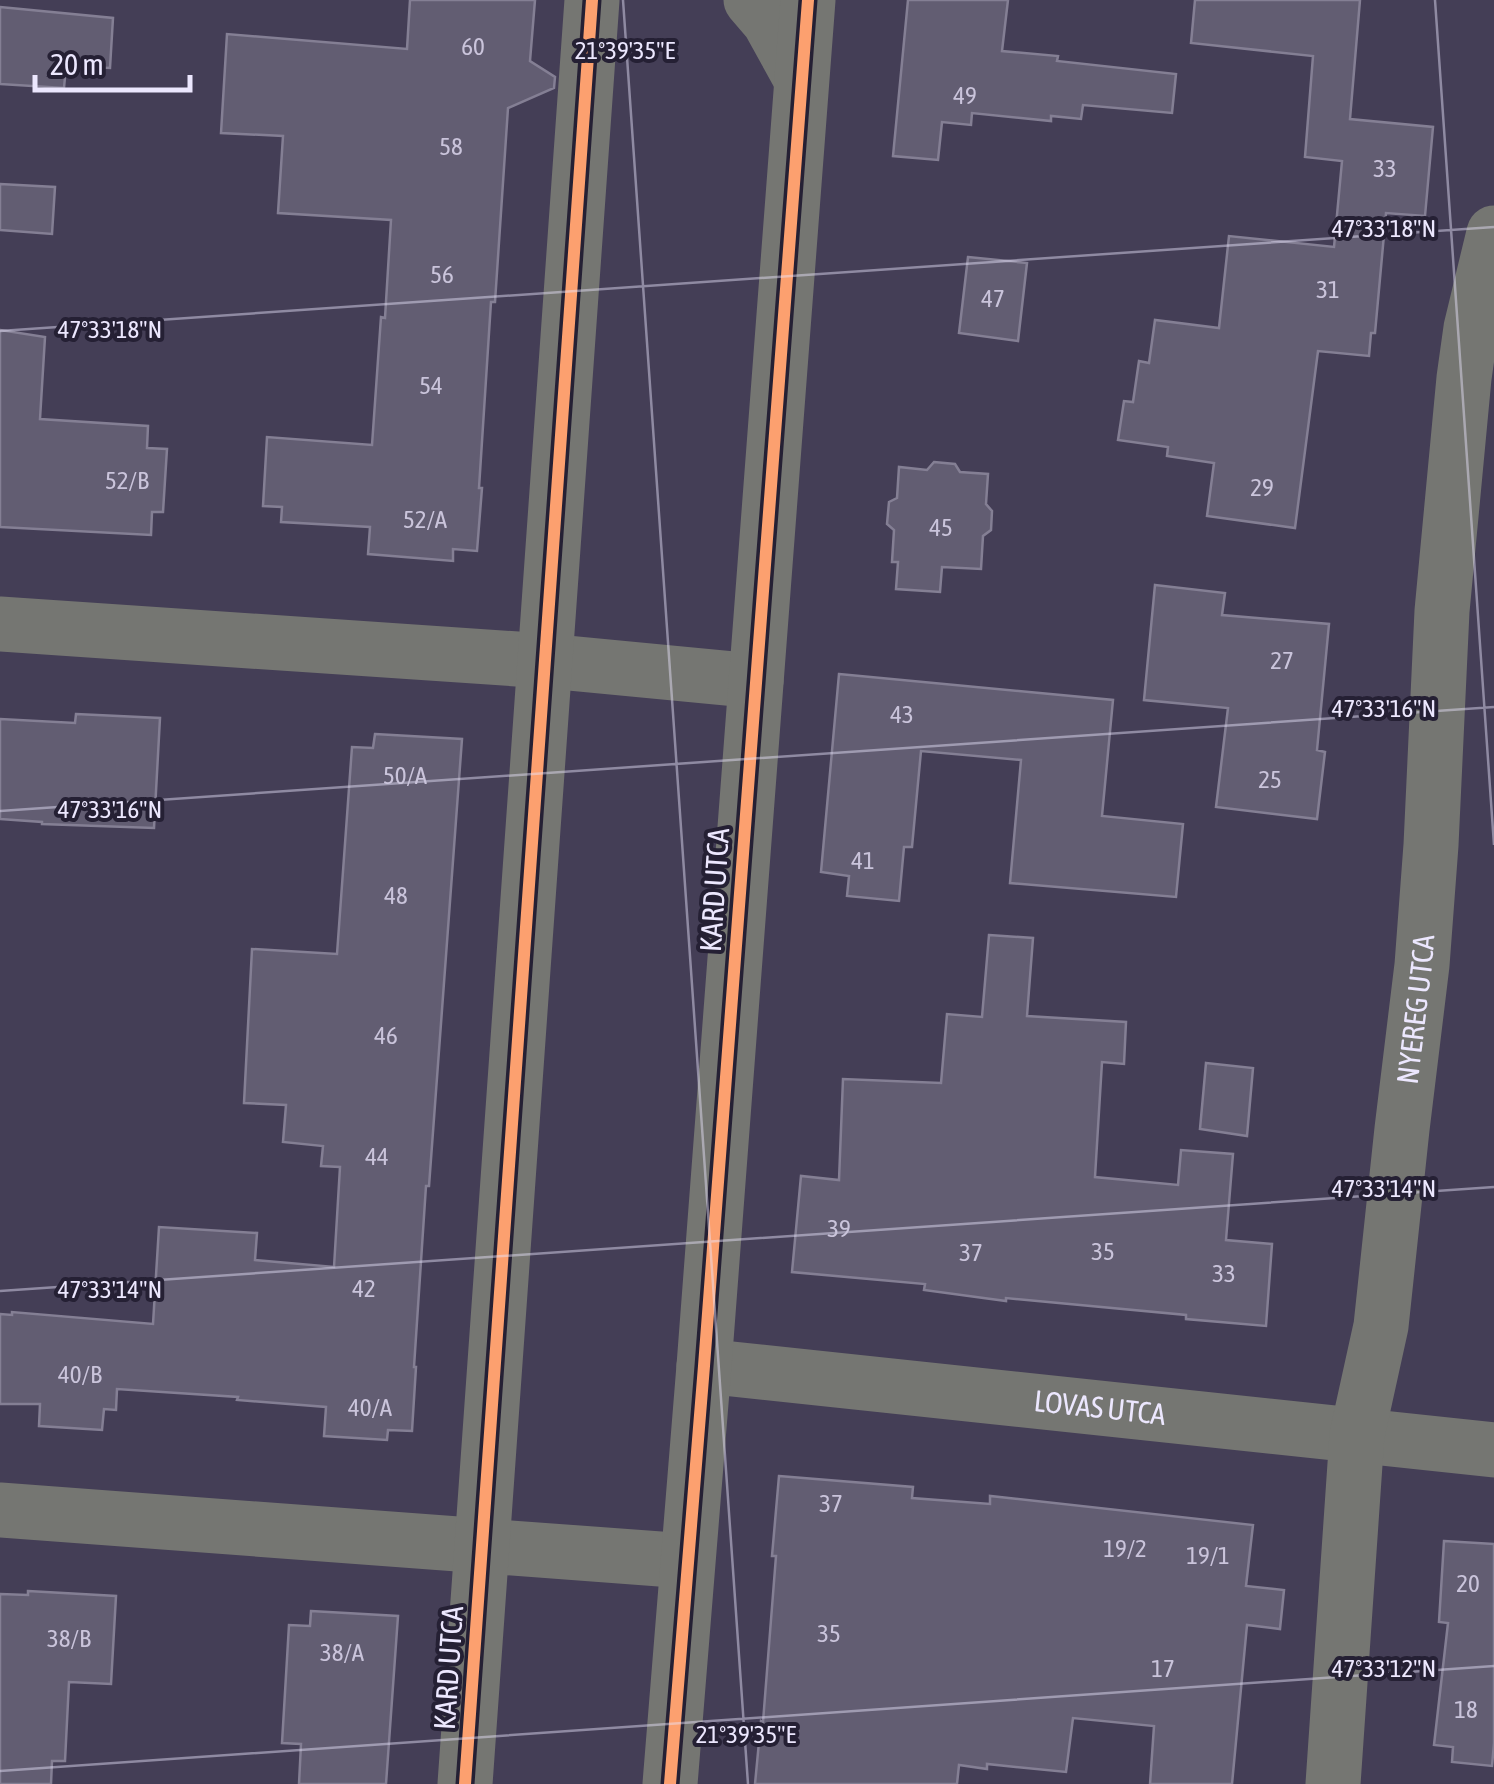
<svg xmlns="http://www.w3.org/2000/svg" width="1494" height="1784" font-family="'Asap Condensed',sans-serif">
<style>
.building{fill:#625d72;stroke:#847f94;stroke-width:2.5}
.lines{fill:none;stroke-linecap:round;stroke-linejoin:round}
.minor{stroke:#757672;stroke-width:55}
.cycleway-casing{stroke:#252034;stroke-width:19}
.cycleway{stroke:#fca06f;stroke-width:12}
.ticks{fill:none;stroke:#ece7fe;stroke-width:2.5;stroke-opacity:0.45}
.labels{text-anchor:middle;stroke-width:8;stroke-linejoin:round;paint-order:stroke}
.number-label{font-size:25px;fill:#cac4db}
.street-label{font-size:30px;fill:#ece7fe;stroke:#252034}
.ticks-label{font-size:25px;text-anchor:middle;fill:#ece7fe;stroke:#252034;stroke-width:8;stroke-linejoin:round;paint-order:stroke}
</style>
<rect width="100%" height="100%" fill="#443e56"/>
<path class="building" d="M 410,0 L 535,0 L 530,61 L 555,77 L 554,88 L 508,108 L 495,302 L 491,302 L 479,488 L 482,488 L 477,551 L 453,549 L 453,561 L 368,554 L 370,527 L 281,522 L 282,507 L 263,506 L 267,437 L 372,445 L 381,317 L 385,318 L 391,220 L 278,213 L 283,136 L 221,133 L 227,34 L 407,49 Z
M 908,0 L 1008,0 L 1002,51 L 1058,56 L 1057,61 L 1176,74 L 1172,113 L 1083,105 L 1081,119 L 1051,116 L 1051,121 L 972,113 L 971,125 L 942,122 L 938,160 L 893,156 Z
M 1195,0 L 1360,0 L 1350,119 L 1433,127 L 1425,216 L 1386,213 L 1375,333 L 1371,333 L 1369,356 L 1318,351 L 1295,528 L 1207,516 L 1214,463 L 1167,456 L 1168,447 L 1118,440 L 1124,401 L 1133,402 L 1139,361 L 1149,363 L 1155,320 L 1219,328 L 1229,236 L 1334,247 L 1342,161 L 1305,157 L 1313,56 L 1191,43 Z
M 0,7 L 113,18 L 110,68 L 66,66 L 64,88 L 0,84 Z
M 0,184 L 55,187 L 52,234 L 0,230 Z
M 968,257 L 1027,263 L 1018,341 L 959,333 Z
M 0,330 L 45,337 L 40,419 L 148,426 L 147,448 L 167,449 L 163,512 L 152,512 L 151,535 L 0,527 Z
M 934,462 L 955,464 L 960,472 L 988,474 L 986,504 L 992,511 L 991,530 L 983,536 L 981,569 L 942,567 L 940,592 L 896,589 L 898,562 L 892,562 L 894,530 L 887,524 L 889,502 L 897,498 L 899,467 L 927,470 Z
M 1155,585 L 1225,593 L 1222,615 L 1329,624 L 1317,750 L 1325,752 L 1317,819 L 1216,807 L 1228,708 L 1144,700 Z
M 839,674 L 1113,700 L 1102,816 L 1183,824 L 1176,897 L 1010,883 L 1021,760 L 921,751 L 912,847 L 904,847 L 899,901 L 847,896 L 849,876 L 821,872 Z
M 76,714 L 160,718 L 154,828 L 42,824 L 42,822 L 0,819 L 0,719 L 75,723 Z
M 375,734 L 462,739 L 429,1186 L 426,1186 L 414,1367 L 416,1367 L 412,1431 L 388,1430 L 387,1440 L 324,1436 L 326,1407 L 237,1400 L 238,1397 L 117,1389 L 116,1410 L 104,1409 L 102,1430 L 39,1426 L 40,1404 L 0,1404 L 0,1314 L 12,1315 L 12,1312 L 153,1324 L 159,1227 L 257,1233 L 255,1260 L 334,1267 L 340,1167 L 321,1166 L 323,1146 L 283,1142 L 286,1105 L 244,1103 L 252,949 L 337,954 L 352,747 L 373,748 Z
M 989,935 L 1033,938 L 1027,1016 L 1126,1022 L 1124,1064 L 1102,1062 L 1095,1177 L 1178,1185 L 1181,1150 L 1233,1154 L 1226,1240 L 1272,1244 L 1266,1326 L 1186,1319 L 1186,1315 L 1006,1298 L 1006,1301 L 924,1290 L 925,1284 L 792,1272 L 801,1176 L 839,1180 L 843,1079 L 941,1083 L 947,1014 L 982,1017 Z
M 1206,1063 L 1253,1068 L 1247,1136 L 1200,1129 Z
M 779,1476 L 913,1487 L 912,1498 L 990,1504 L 990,1496 L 1253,1525 L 1246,1586 L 1284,1590 L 1280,1629 L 1247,1625 L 1232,1784 L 1150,1784 L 1154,1726 L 1073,1718 L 1066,1772 L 987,1764 L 987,1769 L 959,1765 L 957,1784 L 755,1784 L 761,1721 L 763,1722 L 776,1556 L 772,1556 Z
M 1444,1541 L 1494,1544 L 1494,1743 L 1492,1766 L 1452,1762 L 1453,1747 L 1434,1745 L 1448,1623 L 1439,1622 Z
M 28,1591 L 116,1596 L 111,1684 L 69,1682 L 65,1761 L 52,1761 L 51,1784 L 0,1784 L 0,1594 L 28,1595 Z
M 311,1611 L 398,1616 L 386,1784 L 299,1784 L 301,1744 L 282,1743 L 289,1625 L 310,1626 Z"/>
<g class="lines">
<g class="minor">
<path d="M 751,0 L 769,21 L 801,79"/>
<path d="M 0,624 L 547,661 L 756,681"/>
<path id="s1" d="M 704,1366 L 1494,1450"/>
<path d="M 0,1510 L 687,1561"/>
<path d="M 465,1784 L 592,0"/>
<path d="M 670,1784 L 704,1366 L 808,0"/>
<path id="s2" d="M 1333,1784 L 1357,1435 L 1381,1326 L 1402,1129 L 1422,965 L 1431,845 L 1442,611 L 1464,378 L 1471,328 L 1494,233"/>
</g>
<g class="cycleway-casing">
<path id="cycleway" d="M 465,1784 L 592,0
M 670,1784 L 704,1366 L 808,0"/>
</g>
<use href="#cycleway" class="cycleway"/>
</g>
<path class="ticks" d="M 623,0 L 748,1784M 1435,0 L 1494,845M 0,331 L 1494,227M 0,811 L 1494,707M 0,1291 L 1494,1187M 0,1771 L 1494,1666"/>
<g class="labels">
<g class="number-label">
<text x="473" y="55">60</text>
<text x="965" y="104">49</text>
<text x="451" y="155">58</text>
<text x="1385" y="177">33</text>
<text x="442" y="283">56</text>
<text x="1328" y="298">31</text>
<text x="993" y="307">47</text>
<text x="431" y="394">54</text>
<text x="127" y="489">52/B</text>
<text x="1262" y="496">29</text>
<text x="425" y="528">52/A</text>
<text x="941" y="536">45</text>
<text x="1282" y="669">27</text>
<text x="902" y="723">43</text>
<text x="405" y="784">50/A</text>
<text x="1270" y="788">25</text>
<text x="863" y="869">41</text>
<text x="396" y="904">48</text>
<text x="386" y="1044">46</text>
<text x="377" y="1165">44</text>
<text x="839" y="1237">39</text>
<text x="1103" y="1260">35</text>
<text x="971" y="1261">37</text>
<text x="1224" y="1282">33</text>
<text x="364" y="1297">42</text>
<text x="80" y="1383">40/B</text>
<text x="370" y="1416">40/A</text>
<text x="831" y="1512">37</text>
<text x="1125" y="1557">19/2</text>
<text x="1208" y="1564">19/1</text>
<text x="1468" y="1592">20</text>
<text x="829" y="1642">35</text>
<text x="69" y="1647">38/B</text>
<text x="342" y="1661">38/A</text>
<text x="1163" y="1677">17</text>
<text x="1466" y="1718">18</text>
</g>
<g class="street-label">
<text transform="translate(715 890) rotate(-86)" y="10">KARD UTCA</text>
<text dy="10" stroke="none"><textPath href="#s2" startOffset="780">NYEREG UTCA</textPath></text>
<text dy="10" stroke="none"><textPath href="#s1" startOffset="398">LOVAS UTCA</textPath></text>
<text transform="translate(449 1668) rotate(-86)" y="10">KARD UTCA</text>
</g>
</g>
<g class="ticks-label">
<text x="625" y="59">21°39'35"E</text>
<text x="1384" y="237">47°33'18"N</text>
<text x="110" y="338">47°33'18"N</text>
<text x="1384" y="717">47°33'16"N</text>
<text x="110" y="818">47°33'16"N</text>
<text x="1384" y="1197">47°33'14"N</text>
<text x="110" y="1298">47°33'14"N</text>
<text x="1384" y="1677">47°33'12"N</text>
<text x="746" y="1743">21°39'35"E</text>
</g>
<path d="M35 75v15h155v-15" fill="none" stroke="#ece7fe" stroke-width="5"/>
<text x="50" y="75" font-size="30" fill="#ece7fe" stroke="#252034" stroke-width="8" paint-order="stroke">20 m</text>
</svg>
